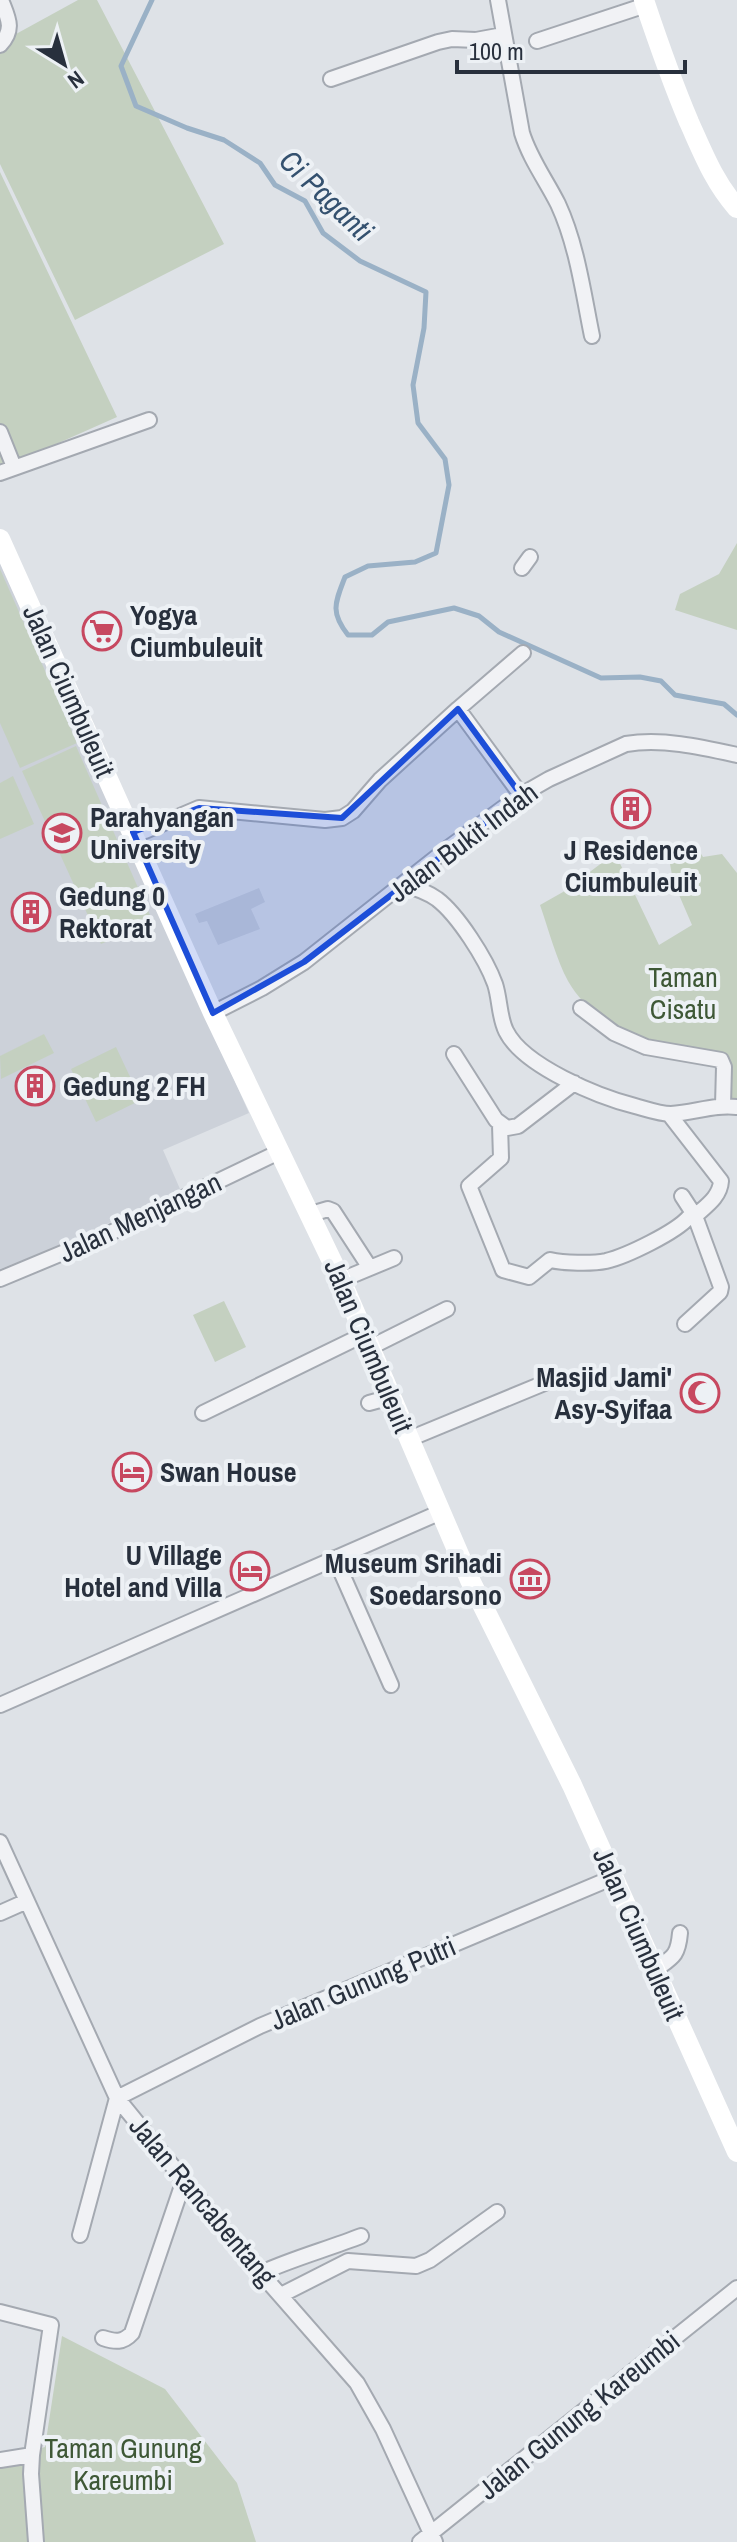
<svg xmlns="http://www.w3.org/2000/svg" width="737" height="2542" font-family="'Archivo Narrow',sans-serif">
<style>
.built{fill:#ccd1d9}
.green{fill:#c4d0c0}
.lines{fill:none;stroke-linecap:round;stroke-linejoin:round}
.stream{stroke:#9ab1c6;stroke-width:5}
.street-casing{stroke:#a4a9b1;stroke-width:18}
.street{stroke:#f1f2f5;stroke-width:14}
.secondary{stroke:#fff;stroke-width:20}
.marked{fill:#1d4ed8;fill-opacity:0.2;stroke:#1d4ed8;stroke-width:6;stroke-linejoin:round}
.labels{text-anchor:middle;stroke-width:8;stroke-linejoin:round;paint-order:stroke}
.poi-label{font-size:28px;font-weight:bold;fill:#28303d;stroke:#edf1f5;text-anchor:start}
.street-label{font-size:28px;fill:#28303d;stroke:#edf1f5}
.park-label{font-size:28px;fill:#3e5836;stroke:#edf1f5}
.water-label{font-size:30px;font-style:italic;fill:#34516f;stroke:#edf1f5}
</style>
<rect width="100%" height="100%" fill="#dee2e7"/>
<path class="built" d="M 0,552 L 249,1113 L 163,1150 L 180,1189 L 65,1244 L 0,1269 Z
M 259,888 L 265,902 L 251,909 L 260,929 L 218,945 L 207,921 L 199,923 L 195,914 Z"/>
<path class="green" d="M 78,0 L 97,0 L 224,244 L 75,320 L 0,164 L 0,49 L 16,34 Z
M 0,172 L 117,417 L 0,469 Z
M 737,543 L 737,630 L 675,610 L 680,594 L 719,574 Z
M 0,569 L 77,743 L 20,768 L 0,723 Z
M 76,746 L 153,922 L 101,944 L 22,771 Z
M 13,776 L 34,824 L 0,839 L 0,783 Z
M 698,849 L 703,857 L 722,854 L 737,873 L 737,1103 L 728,1102 L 731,1071 L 727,1057 C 669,1045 601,1038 568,981 C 557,961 548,928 540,905 L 563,892 L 615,853 L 659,945 L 692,925 L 673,881 L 669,858 Z
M 44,1034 L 54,1053 L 1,1079 L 0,1056 Z
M 116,1047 L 141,1100 L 96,1122 L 71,1069 Z
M 224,1301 L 246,1347 L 215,1362 L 193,1315 Z
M 62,2336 L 165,2389 L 237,2483 L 256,2542 L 0,2542 L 0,2460 L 45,2447 Z"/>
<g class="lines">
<path class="stream" d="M 152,0 L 121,66 L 136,106 L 187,128 L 224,140 L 260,163 L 275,185 L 305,201 L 323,233 L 360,261 L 426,292 L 424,328 L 413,385 L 418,423 L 445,459 L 449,485 L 436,553 L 415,562 L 368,566 L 345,577 C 335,603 330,612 348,635 L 372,635 L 388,622 L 454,608 L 479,616 L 499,632 L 601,678 L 640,677 L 661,681 L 675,695 L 724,704 L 737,715"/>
<g class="street-casing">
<path id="street" d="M 498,0 L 522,133 C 530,159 546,180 558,204 C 577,245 583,292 592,336
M 537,41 L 646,5
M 0,45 C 15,29 8,18 1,0
M 331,79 L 438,42 L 452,39 L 476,40 L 503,35
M 0,432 L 14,467
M 0,473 L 149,420
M 522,568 L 530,557
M 521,795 L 458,709 L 523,653
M 133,832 L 145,831 L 199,808 L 325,820 L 342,818 L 353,811 L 380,780 L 458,709
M 404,885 C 416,888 427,892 437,899 C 458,915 486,959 495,984 C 500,999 499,1017 506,1031 C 523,1066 599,1097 635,1106 C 646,1109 660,1114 671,1114 C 694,1113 714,1104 737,1107
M 581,1008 L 614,1033 L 646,1047 L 721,1060 L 724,1067 L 723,1105
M 213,1013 L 262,988 L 304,962 L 447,849 L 521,795 L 549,779 L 626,744 C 662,738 701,747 737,755
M 454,1054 L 496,1120 L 507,1128 L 518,1126 L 574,1083
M 669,1114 L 721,1181 C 720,1197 706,1206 695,1216 L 721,1287 L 720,1292 L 685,1324
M 500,1125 L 501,1158 L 469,1186 L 503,1270 L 529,1277 L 550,1260 C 563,1263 592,1264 606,1261 C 627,1256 676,1232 689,1217
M 682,1196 L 695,1216
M 311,1214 L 328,1209 L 333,1211 L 370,1268
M 0,1279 L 108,1234 L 279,1152
M 341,1280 L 394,1258
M 371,1347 L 447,1309
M 369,1403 L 391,1397
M 203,1413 L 365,1334
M 409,1439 L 547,1382
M 335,1558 L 391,1685
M 0,1705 L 441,1512
M 0,1842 L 117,2098 L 244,2254 L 357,2383 L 383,2429 L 435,2542
M 0,1913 L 27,1901
M 655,1970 C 673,1957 678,1956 680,1933
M 80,2235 L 117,2098 L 260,2026 L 614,1877
M 261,2273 C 294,2258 328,2249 361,2236
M 281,2295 L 348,2261 L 416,2266 L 430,2260 L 497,2212
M 0,2312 L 51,2325 L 32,2455 L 31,2474 L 36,2542
M 103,2338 C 115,2342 123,2343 132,2333 L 184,2180
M 0,2460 L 32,2455
M 420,2542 L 737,2288"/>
</g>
<use href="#street" class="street"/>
<path class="secondary" d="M 644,0 C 658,42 672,82 689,122 C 703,153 714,182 737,208
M 0,539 L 213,1013 L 341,1280 L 470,1580 L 572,1785 L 737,2152"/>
</g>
<path class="marked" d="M 458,709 L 521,795 L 304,962 L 213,1013 L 133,832 L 199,808 L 342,818 Z"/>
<defs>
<g id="supermarket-ring" transform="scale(2)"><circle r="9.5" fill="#edf1f5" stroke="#c74860" stroke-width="1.5"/><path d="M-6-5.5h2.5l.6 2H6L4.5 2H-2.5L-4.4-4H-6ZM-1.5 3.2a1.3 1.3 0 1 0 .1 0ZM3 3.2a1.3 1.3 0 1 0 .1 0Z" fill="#c74860"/></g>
<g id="building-ring" transform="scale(2)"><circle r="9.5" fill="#edf1f5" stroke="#c74860" stroke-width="1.5"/><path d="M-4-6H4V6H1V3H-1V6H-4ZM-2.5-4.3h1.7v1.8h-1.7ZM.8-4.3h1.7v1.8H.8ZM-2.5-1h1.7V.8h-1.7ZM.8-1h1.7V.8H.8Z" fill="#c74860"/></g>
<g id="university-ring" transform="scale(2)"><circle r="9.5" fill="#edf1f5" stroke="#c74860" stroke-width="1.5"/><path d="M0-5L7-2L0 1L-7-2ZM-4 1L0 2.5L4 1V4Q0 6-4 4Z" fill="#c74860"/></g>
<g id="mosque-ring" transform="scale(2)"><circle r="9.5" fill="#edf1f5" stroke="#c74860" stroke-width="1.5"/><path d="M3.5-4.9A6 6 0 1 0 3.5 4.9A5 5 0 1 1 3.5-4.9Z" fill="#c74860"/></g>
<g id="hotel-ring" transform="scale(2)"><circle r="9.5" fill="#edf1f5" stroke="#c74860" stroke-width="1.5"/><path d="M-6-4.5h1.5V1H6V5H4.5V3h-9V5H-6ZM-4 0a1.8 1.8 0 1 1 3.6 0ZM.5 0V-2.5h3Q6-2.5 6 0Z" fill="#c74860"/></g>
<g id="museum-ring" transform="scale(2)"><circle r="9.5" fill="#edf1f5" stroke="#c74860" stroke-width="1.5"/><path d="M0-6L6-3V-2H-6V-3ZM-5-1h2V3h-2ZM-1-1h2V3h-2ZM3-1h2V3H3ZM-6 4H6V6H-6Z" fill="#c74860"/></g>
</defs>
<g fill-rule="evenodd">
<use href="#supermarket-ring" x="102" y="631"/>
<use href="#building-ring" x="631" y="809"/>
<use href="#university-ring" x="62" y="833"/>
<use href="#building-ring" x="31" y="912"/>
<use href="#building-ring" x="35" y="1086"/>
<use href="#mosque-ring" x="700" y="1393"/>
<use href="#hotel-ring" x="132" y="1472"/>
<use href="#hotel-ring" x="250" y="1571"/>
<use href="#museum-ring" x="530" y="1579"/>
</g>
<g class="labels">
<g class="poi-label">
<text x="130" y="625">Yogya<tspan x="130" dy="32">Ciumbuleuit</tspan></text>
<text x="90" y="827">Parahyangan<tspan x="90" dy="32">University</tspan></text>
<text x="631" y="860" text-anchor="middle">J Residence<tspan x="631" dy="32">Ciumbuleuit</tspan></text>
<text x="59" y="906">Gedung 0<tspan x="59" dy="32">Rektorat</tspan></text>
<text x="63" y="1096">Gedung 2 FH</text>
<text x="672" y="1387" text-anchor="end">Masjid Jami'<tspan x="672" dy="32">Asy-Syifaa</tspan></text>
<text x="160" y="1482">Swan House</text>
<text x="222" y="1565" text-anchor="end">U Village<tspan x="222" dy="32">Hotel and Villa</tspan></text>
<text x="502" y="1573" text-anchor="end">Museum Srihadi<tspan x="502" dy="32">Soedarsono</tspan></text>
</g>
<g class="street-label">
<text transform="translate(69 691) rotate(66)" y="10">Jalan Ciumbuleuit</text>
<text transform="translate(463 842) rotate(-37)" y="10">Jalan Bukit Indah</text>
<text transform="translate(140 1217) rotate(-25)" y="10">Jalan Menjangan</text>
<text transform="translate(369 1346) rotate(67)" y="10">Jalan Ciumbuleuit</text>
<text transform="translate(639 1934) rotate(66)" y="10">Jalan Ciumbuleuit</text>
<text transform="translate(363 1983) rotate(-23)" y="10">Jalan Gunung Putri</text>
<text transform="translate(203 2201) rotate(50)" y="10">Jalan Rancabentang</text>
<text transform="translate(579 2415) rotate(-39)" y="10">Jalan Gunung Kareumbi</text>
</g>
<g class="park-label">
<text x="683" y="987">Taman<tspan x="683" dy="32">Cisatu</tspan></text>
<text x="123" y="2458">Taman Gunung<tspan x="123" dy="32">Kareumbi</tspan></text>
</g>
<g class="water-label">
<text transform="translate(326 196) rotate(44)" y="10">Ci Paganti</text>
</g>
</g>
<g transform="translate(64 64) rotate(143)" stroke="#edf1f5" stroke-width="6" paint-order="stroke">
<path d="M0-6L14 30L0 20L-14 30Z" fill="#28303d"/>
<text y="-12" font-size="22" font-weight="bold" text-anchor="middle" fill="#28303d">N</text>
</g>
<path d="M457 60v12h228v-12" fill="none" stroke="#28303d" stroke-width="4"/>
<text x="469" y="60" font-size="24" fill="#28303d" stroke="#edf1f5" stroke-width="6" paint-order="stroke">100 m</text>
</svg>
